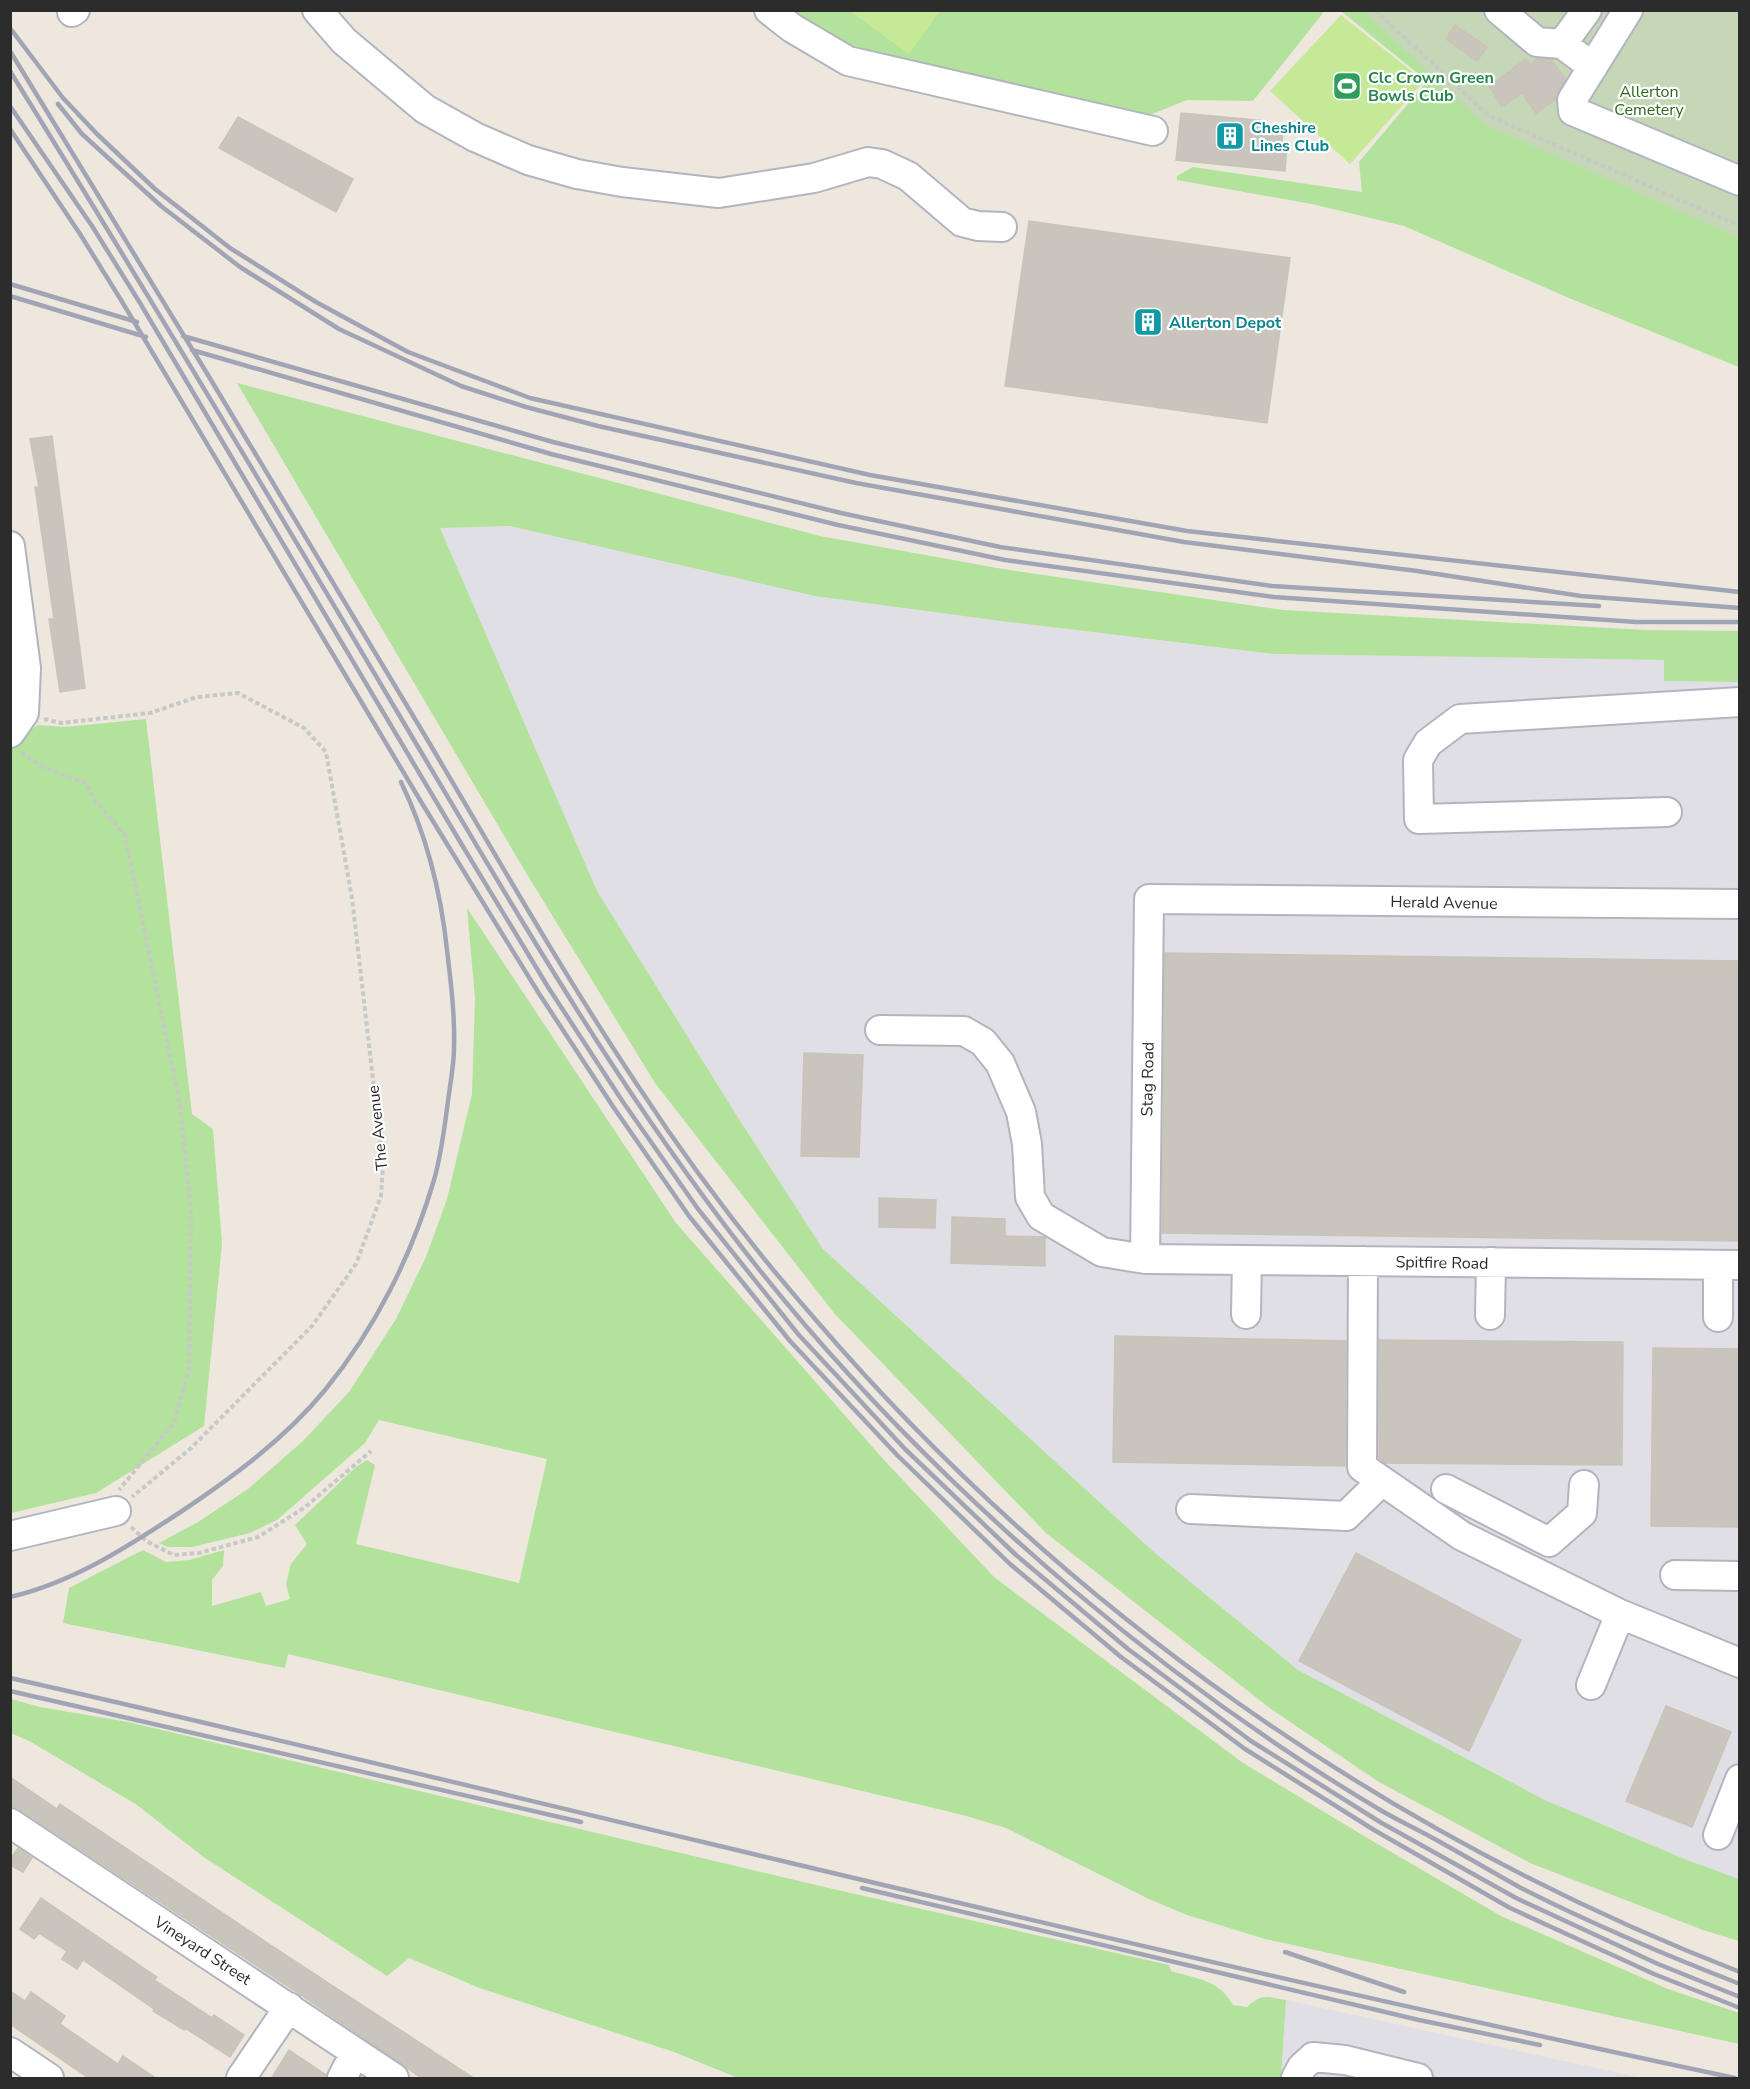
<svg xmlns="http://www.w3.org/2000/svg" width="1750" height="2089" font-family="'Nunito Sans',sans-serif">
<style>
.industrial{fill:#e1dfe6}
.green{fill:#b3e29c}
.cemetery{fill:#c5d7b6}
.pitch{fill:#c6e998}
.building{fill:#c9c5bd;stroke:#c9c3b8;stroke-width:1.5}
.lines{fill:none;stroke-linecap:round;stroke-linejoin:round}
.minor-casing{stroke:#b2b4bf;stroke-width:32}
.path{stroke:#c8c8c8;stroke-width:4;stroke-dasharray:4.5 3;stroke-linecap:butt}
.minor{stroke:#fff;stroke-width:28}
.rail{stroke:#a1a4b5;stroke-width:4.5}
.labels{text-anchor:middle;stroke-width:4.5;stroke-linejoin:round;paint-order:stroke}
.leisure-label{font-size:16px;font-weight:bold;fill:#27864d;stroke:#fff;text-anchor:start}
.park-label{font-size:16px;fill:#2b681c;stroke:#fff}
.culture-label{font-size:16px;font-weight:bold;fill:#0d838f;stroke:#fff;text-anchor:start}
.street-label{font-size:16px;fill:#2c2c2c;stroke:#fff}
</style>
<rect width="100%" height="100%" fill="#ede7de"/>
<path class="industrial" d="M 510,526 L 1001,621 L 1275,654 L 1664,660 L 1664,681 L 1739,682 L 1739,1879 L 1687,1860 L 1547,1801 L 1298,1670 L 1155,1553 L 823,1249 L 737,1116 L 597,891 L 440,528 Z
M 1286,2000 L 1642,2078 L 1281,2078 Z"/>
<path class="green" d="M 1322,10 L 1323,13 L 1253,101 L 1187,100 L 1137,120 L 850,56 L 779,11 Z
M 1341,11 L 1402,11 L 1739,187 L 1739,367 L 1569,298 L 1404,226 L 1312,204 L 1177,180 L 1177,176 L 1193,167 L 1362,192 L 1359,162 L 1427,81 Z
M 237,383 L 820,536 L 1003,569 L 1283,610 L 1646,630 L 1739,631 L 1739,682 L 1664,681 L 1664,660 L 1275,654 L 1001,621 L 815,596 L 510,526 L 440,528 L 597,891 L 737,1116 L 823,1249 L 1155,1553 L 1298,1670 L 1547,1801 L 1687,1860 L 1739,1879 L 1739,1941 L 1703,1930 L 1530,1863 L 1379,1782 L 1271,1709 L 1046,1533 L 834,1313 L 655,1083 L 525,871 Z
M 146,719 L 192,1114 L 213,1129 L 222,1244 L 204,1426 L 96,1493 L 11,1513 L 11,743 L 38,725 L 65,727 Z
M 467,908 L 676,1223 L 884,1460 L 994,1577 L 1243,1763 L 1369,1839 L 1501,1916 L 1668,1989 L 1739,2013 L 1739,2044 L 1265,1939 L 1187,1915 L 1149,1899 L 1006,1828 L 963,1815 L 288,1654 L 285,1668 L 63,1623 L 69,1588 L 143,1550 L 166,1562 L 189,1560 L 224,1550 L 223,1566 L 212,1580 L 212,1606 L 261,1592 L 266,1606 L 290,1599 L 286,1584 L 291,1564 L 307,1544 L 295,1525 L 356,1467 L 367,1460 L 375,1465 L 356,1544 L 519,1583 L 547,1459 L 379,1420 L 365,1443 L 277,1520 L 250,1533 L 192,1547 L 168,1547 L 159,1543 L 198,1522 L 248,1489 L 303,1441 L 349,1392 L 396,1319 L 426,1257 L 447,1199 L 472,1094 L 475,998 Z
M 11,1699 L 40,1707 L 128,1722 L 833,1889 L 1169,1965 L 1171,1971 C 1198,1979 1219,1980 1233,2005 L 1247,2007 C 1262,1993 1268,1997 1286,2000 L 1281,2078 L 738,2078 L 674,2052 L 477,1987 L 409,1958 L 387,1976 L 205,1858 L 137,1805 L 31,1742 L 11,1733 Z"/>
<path class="cemetery" d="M 1363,11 L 1739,11 L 1739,238 L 1485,125 Z"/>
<path class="pitch" d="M 850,11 L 940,11 L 909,54 Z
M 1341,15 L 1424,81 L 1350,164 L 1270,91 Z"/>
<path class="building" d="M 1455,25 L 1487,47 L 1477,61 L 1446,39 Z
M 1526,59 L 1530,65 L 1537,59 L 1551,60 L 1566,79 L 1558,91 L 1556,99 L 1536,113 L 1522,93 L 1502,107 L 1489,86 Z
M 1181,113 L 1266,121 L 1265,127 L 1283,129 L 1282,143 L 1287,144 L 1285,171 L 1176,160 Z
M 238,117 L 353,179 L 336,212 L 219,148 Z
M 1029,221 L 1290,258 L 1267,423 L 1005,386 Z
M 52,436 L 85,688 L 60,692 L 49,619 L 54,619 L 35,487 L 39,487 L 30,439 Z
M 1165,953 L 1740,961 L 1740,1241 L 1162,1233 Z
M 804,1053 L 863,1055 L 859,1157 L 801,1156 Z
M 879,1198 L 936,1200 L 935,1228 L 879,1227 Z
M 952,1217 L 1005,1219 L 1005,1236 L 1045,1237 L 1045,1266 L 951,1263 Z
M 1115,1336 L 1346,1341 L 1345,1466 L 1113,1462 Z
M 1379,1340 L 1623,1342 L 1622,1465 L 1385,1463 L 1379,1458 Z
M 1653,1348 L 1740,1349 L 1740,1527 L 1651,1526 Z
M 1356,1553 L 1521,1640 L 1469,1751 L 1299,1661 Z
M 1666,1706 L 1731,1732 L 1692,1827 L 1626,1801 Z
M 10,1777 L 57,1809 L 60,1804 L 269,1944 L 475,2079 L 423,2079 L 298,1993 L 19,1809 L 10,1806 Z
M 18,1848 L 32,1858 L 23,1872 L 10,1865 L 10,1860 Z
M 41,1898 L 157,1977 L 154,1980 L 212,2018 L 214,2015 L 244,2035 L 230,2057 L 185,2028 L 184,2030 L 153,2011 L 154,2009 L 83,1960 L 77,1969 L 62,1959 L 67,1951 L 39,1933 L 34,1939 L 20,1929 Z
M 10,1991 L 25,2001 L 31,1992 L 65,2016 L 60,2024 L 118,2064 L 123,2056 L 157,2079 L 90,2079 L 10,2024 Z
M 289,2050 L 326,2075 L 326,2079 L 271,2079 Z"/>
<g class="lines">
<g class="minor-casing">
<path id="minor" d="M 317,10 L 344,41 L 425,109 L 475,137 L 528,160 L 577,174 L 622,182 L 719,193 L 814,178 L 868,162 L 882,164 L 908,176 L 962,222 L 978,226 L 1002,227
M 769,10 L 792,28 L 848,61 L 1153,131
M 1499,10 L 1537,42 L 1562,44
M 1587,10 L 1562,44 L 1593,67
M 1628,10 L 1572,100 L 1573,111 L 1740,181
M 72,12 L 75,10
M 10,546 L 26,668 L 24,713 L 10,733
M 1667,812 L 1419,819 L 1418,760 L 1428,743 L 1460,719 L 1740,702
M 880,1030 L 964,1031 L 983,1042 L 1000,1063 L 1021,1112 L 1027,1144 L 1030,1197 L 1041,1216 L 1102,1252 L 1145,1259 L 1740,1265
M 1145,1259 L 1149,899 L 1740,904
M 1363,1261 L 1362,1467 L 1462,1536 L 1620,1614 L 1740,1663
M 1718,1265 L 1718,1317
M 1246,1314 L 1247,1260
M 1490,1315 L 1491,1262
M 1446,1489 L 1549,1542 L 1582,1513 L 1584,1485
M 1191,1509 L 1346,1516 L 1382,1481
M 10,1536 L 116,1511
M 1675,1575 L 1740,1576
M 1591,1685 L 1620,1614
M 10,1823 L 394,2078
M 1718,1835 L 1740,1779
M 10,2052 L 49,2078
M 241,2078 L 289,2007
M 342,2078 L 355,2053
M 1296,2078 L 1302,2067 L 1313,2057 L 1345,2060 L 1418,2078"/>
</g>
<path class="path" d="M 1375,10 L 1489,116 L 1740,226
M 44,719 L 61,723 L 150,713 L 197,697 L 238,693 L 304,728 L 326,752 L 352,898 L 383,1166 L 381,1196 L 356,1264 L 312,1326 L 191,1448 L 132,1497
M 22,752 L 40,766 L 86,783 L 93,798 L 125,835 L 180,1105 L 191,1212 L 189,1369 L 174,1423 L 119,1490
M 131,1527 L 146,1541 L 174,1555 L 199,1553 L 258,1537 L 304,1508 L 371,1451"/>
<use href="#minor" class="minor"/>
<path class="rail" d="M 10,28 L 63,98 L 97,134 L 155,189 L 230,248 L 316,302 L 408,352 L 530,398 L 870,475 L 1187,531 L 1740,592
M 10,51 C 150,278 287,505 424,734 C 494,852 562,972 638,1086 C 691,1167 751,1246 815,1319 C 1064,1609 1384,1834 1740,1972
M 10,71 C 145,289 277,509 408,730 C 530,935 649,1143 805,1325 C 966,1512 1170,1685 1382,1811 C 1401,1822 1421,1831 1440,1842 C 1467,1857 1494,1873 1521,1888 C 1592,1924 1665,1955 1740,1984
M 58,104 L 82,134 L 161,206 L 240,267 L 339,329 L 461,386 L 526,407 L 598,426 L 856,483 L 1184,542 L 1417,571 L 1581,596 L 1740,608
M 10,106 L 92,226 L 140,303 L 462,845 L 548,987 L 623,1102 L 698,1209 L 798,1334 L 905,1449 L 1016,1555 L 1128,1649 L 1251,1741 L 1380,1822 L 1516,1898 L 1658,1964 L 1740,1997
M 10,129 L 80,234 L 121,300 L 423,805 L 538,992 L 614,1108 L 689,1216 L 790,1341 L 898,1456 L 1010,1564 L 1121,1657 L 1245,1749 L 1374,1830 L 1510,1908 L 1654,1974 L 1740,2008
M 10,284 L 137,322
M 10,296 L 146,337
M 183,336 L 553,442 L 841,513 L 1000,547 L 1272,586 L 1599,606
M 192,350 L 551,454 L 838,525 L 1005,560 L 1274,597 L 1636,622 L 1740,622
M 10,1597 C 71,1583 124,1549 176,1515 C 230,1479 284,1440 325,1390 C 375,1329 412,1255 434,1180 C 442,1153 445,1122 449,1094 C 451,1079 454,1063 454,1048 C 455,1016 451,983 447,950 C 441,893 426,834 401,782
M 10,1678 C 242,1730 472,1787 703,1842 C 1046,1924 1390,2005 1735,2078
M 10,1691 L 581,1822
M 862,1888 L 1419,2020 L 1540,2045
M 1285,1952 L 1404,1992"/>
</g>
<defs>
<g id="stadium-square" transform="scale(1.5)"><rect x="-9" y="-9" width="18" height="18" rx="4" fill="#2e9e5b" stroke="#fff"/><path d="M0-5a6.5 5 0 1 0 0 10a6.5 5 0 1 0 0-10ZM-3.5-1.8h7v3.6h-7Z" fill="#fff"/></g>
<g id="building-square" transform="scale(1.5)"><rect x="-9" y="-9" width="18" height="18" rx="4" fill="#0f9aa8" stroke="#fff"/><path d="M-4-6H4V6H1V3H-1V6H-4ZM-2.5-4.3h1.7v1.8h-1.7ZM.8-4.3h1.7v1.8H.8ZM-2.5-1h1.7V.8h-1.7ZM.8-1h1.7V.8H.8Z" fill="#fff"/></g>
</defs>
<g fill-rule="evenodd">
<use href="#stadium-square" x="1347" y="86"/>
<use href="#building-square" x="1230" y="136"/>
<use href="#building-square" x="1148" y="322"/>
</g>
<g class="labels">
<g class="leisure-label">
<text x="1368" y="83">Clc Crown Green<tspan x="1368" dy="18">Bowls Club</tspan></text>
</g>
<g class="park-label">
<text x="1649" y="97">Allerton<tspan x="1649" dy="18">Cemetery</tspan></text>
</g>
<g class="culture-label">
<text x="1251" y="133">Cheshire<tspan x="1251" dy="18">Lines Club</tspan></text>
<text x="1169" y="328">Allerton Depot</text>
</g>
<g class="street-label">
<text transform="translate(1444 902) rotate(1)" y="6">Herald Avenue</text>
<text transform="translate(1147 1079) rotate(-89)" y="6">Stag Road</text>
<text transform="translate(377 1128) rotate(-96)" y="6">The Avenue</text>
<text transform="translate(1442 1262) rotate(1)" y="6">Spitfire Road</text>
<text transform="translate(203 1950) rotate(33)" y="6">Vineyard Street</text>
</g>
</g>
<rect width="1750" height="2089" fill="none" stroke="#2c2c2c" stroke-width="24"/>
</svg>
